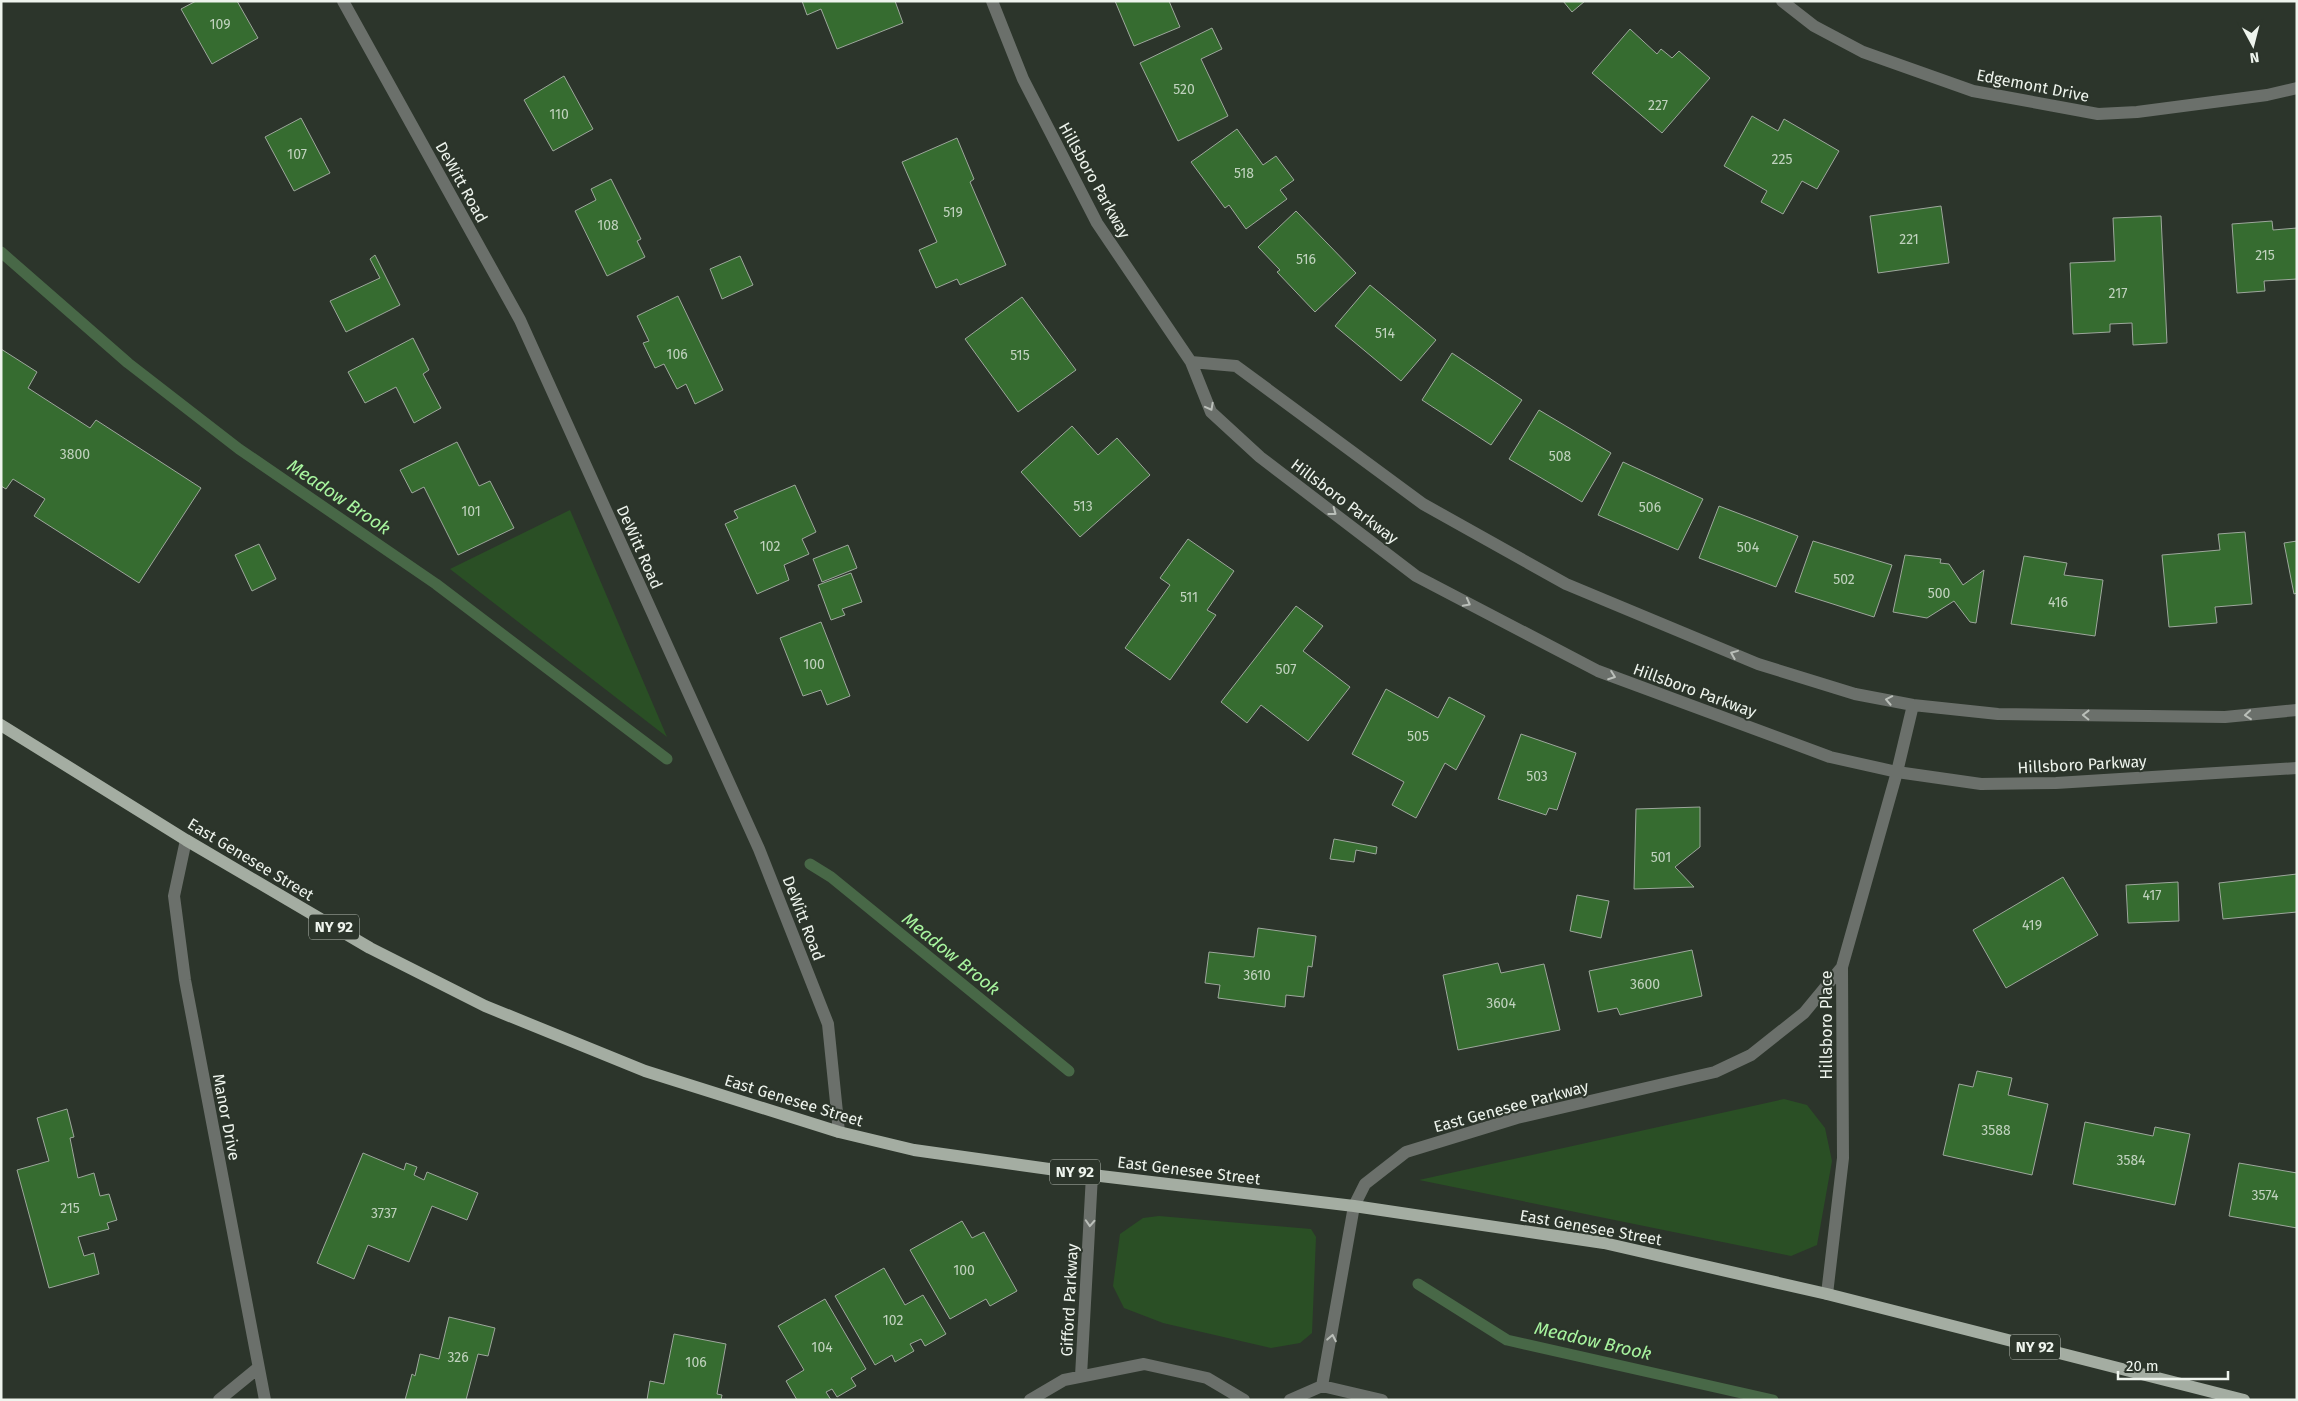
<svg xmlns="http://www.w3.org/2000/svg" width="2298" height="1401" font-family="'Fira Sans',sans-serif">
<style>
.green{fill:#2a4f25}
.lines{fill:none;stroke-linecap:round;stroke-linejoin:round}
.stream{stroke:#486847;stroke-width:11}
.building{fill:#366c30;stroke:#9da79c}
.street{stroke:#6b706b;stroke-width:12}
.primary{stroke:#a4ada2;stroke-width:12}
.oneway{stroke:#babfb9}
.labels{text-anchor:middle;stroke-width:4;stroke-linejoin:round;paint-order:stroke}
.number-label{font-size:14px;fill:#c0d2be}
.shield{fill:#2c352b;stroke:#b4bbb3;stroke-width:1}
.shield-label{font-size:15px;font-weight:bold;fill:#eef4ed}
.street-label{font-size:16px;fill:#eef4ed;stroke:#2c352b}
.water-label{font-size:18px;font-style:italic;fill:#a8f59f;stroke:#2c352b}
</style>
<rect width="100%" height="100%" fill="#2c352b"/>
<path class="green" d="M 570,510 L 667,737 L 450,569 Z
M 1784,1099 L 1807,1105 L 1825,1128 L 1832,1161 L 1817,1245 L 1791,1256 L 1419,1180 Z
M 1159,1216 L 1311,1229 L 1316,1237 L 1312,1333 L 1300,1343 L 1271,1348 L 1163,1323 L 1124,1308 L 1113,1286 L 1120,1234 L 1143,1218 Z"/>
<g class="lines">
<path class="stream" d="M 1,252 L 128,363 L 239,449 L 436,584 L 667,759
M 810,864 L 831,877 L 1069,1071
M 1418,1284 L 1507,1340 L 1773,1400"/>
</g>
<path class="building" d="M 196,1 L 237,1 L 258,38 L 212,64 L 181,9 Z
M 802,1 L 895,1 L 903,23 L 837,49 L 821,9 L 807,15 Z
M 1115,1 L 1169,1 L 1180,27 L 1134,46 Z
M 1563,1 L 1585,1 L 1572,12 Z
M 1212,28 L 1222,49 L 1201,59 L 1228,116 L 1178,141 L 1140,63 Z
M 1630,29 L 1657,54 L 1661,49 L 1672,58 L 1679,51 L 1710,78 L 1662,133 L 1592,73 Z
M 564,76 L 593,129 L 553,151 L 524,100 Z
M 1752,116 L 1778,131 L 1784,119 L 1839,151 L 1817,189 L 1802,181 L 1783,214 L 1761,202 L 1767,191 L 1724,166 Z
M 301,118 L 330,173 L 294,191 L 265,137 Z
M 1237,129 L 1263,165 L 1276,156 L 1294,180 L 1280,190 L 1287,199 L 1246,229 L 1229,205 L 1225,208 L 1191,162 Z
M 957,138 L 974,179 L 970,182 L 1006,265 L 960,285 L 957,279 L 936,288 L 919,250 L 937,242 L 902,162 Z
M 611,179 L 641,239 L 637,241 L 645,257 L 607,276 L 575,211 L 596,200 L 591,189 Z
M 1941,206 L 1949,263 L 1878,273 L 1870,216 Z
M 1296,211 L 1356,273 L 1315,312 L 1277,272 L 1280,270 L 1258,247 Z
M 2161,216 L 2167,343 L 2133,345 L 2132,323 L 2110,324 L 2110,332 L 2073,334 L 2070,263 L 2115,261 L 2113,218 Z
M 2272,221 L 2273,230 L 2297,228 L 2297,279 L 2264,281 L 2265,291 L 2237,293 L 2232,224 Z
M 375,255 L 400,305 L 346,332 L 330,301 L 380,278 L 370,259 Z
M 740,256 L 753,285 L 722,299 L 710,269 Z
M 1370,285 L 1436,340 L 1401,381 L 1335,326 Z
M 678,296 L 723,390 L 695,404 L 686,384 L 677,389 L 664,364 L 655,368 L 643,343 L 649,341 L 637,316 Z
M 1022,297 L 1076,370 L 1018,412 L 965,339 Z
M 413,338 L 429,370 L 423,374 L 441,408 L 414,423 L 396,387 L 365,403 L 348,372 Z
M 1,349 L 37,372 L 28,388 L 90,428 L 96,420 L 201,488 L 139,583 L 34,516 L 45,499 L 13,479 L 6,489 L 1,486 Z
M 1452,353 L 1522,400 L 1491,445 L 1422,400 Z
M 1539,410 L 1611,453 L 1582,502 L 1509,459 Z
M 1072,426 L 1098,455 L 1117,438 L 1150,475 L 1080,537 L 1021,472 Z
M 457,442 L 479,486 L 490,481 L 514,528 L 458,555 L 424,487 L 412,493 L 400,470 Z
M 1623,462 L 1703,499 L 1678,550 L 1598,515 Z
M 795,485 L 816,532 L 802,539 L 809,554 L 784,565 L 789,580 L 757,594 L 725,524 L 738,518 L 734,511 Z
M 1719,506 L 1798,536 L 1776,587 L 1699,558 Z
M 2245,532 L 2252,604 L 2215,607 L 2217,623 L 2169,627 L 2162,555 L 2220,550 L 2218,534 Z
M 1188,539 L 1234,571 L 1207,610 L 1216,615 L 1170,680 L 1125,648 L 1170,585 L 1160,578 Z
M 1813,541 L 1892,565 L 1874,617 L 1795,592 Z
M 2297,541 L 2297,593 L 2294,594 L 2284,543 Z
M 259,544 L 276,579 L 252,591 L 235,555 Z
M 848,545 L 857,568 L 822,582 L 813,559 Z
M 1905,555 L 1941,559 L 1940,563 L 1949,564 L 1963,585 L 1984,570 L 1976,623 L 1970,622 L 1954,601 L 1927,618 L 1893,612 Z
M 2024,556 L 2067,563 L 2064,575 L 2103,580 L 2095,636 L 2011,624 Z
M 851,573 L 862,602 L 842,609 L 845,615 L 831,620 L 818,585 Z
M 1296,606 L 1323,626 L 1303,651 L 1350,687 L 1308,741 L 1261,705 L 1247,723 L 1221,702 Z
M 821,622 L 850,696 L 827,705 L 821,690 L 803,696 L 780,638 Z
M 1386,689 L 1438,718 L 1449,697 L 1485,716 L 1456,770 L 1445,763 L 1416,818 L 1392,805 L 1404,782 L 1352,754 Z
M 1521,734 L 1576,753 L 1557,810 L 1549,808 L 1546,815 L 1498,799 Z
M 1700,807 L 1700,847 L 1675,867 L 1694,887 L 1634,889 L 1636,809 Z
M 1334,839 L 1377,847 L 1376,854 L 1356,850 L 1354,862 L 1330,859 Z
M 2297,874 L 2297,912 L 2223,919 L 2219,883 Z
M 2063,877 L 2098,935 L 2006,988 L 1973,930 Z
M 2178,882 L 2179,921 L 2128,923 L 2126,885 Z
M 1577,895 L 1609,901 L 1601,938 L 1570,931 Z
M 1258,928 L 1316,936 L 1312,967 L 1308,966 L 1304,997 L 1286,995 L 1285,1007 L 1218,998 L 1220,985 L 1205,983 L 1209,952 L 1254,957 Z
M 1692,950 L 1702,996 L 1620,1015 L 1617,1008 L 1598,1012 L 1589,971 Z
M 1498,963 L 1501,973 L 1544,964 L 1560,1030 L 1458,1050 L 1443,975 Z
M 1977,1071 L 2012,1078 L 2008,1095 L 2048,1104 L 2032,1175 L 1943,1155 L 1959,1084 L 1973,1087 Z
M 67,1109 L 74,1137 L 70,1138 L 78,1178 L 94,1173 L 100,1196 L 109,1194 L 117,1220 L 107,1223 L 109,1229 L 78,1237 L 84,1256 L 94,1253 L 99,1274 L 49,1288 L 17,1170 L 49,1161 L 37,1118 Z
M 2085,1122 L 2153,1136 L 2155,1127 L 2190,1134 L 2175,1205 L 2073,1184 Z
M 363,1153 L 404,1170 L 406,1163 L 417,1167 L 414,1175 L 424,1180 L 427,1172 L 478,1193 L 467,1220 L 432,1206 L 409,1262 L 368,1245 L 354,1279 L 317,1263 Z
M 2239,1163 L 2297,1173 L 2297,1228 L 2229,1216 Z
M 962,1221 L 972,1238 L 984,1232 L 1017,1291 L 990,1306 L 986,1299 L 950,1319 L 910,1250 Z
M 884,1268 L 905,1305 L 923,1295 L 946,1334 L 925,1346 L 921,1339 L 910,1344 L 914,1351 L 895,1362 L 892,1355 L 875,1365 L 835,1296 Z
M 825,1299 L 866,1369 L 851,1378 L 856,1386 L 837,1397 L 832,1389 L 826,1392 L 831,1400 L 797,1400 L 786,1381 L 804,1370 L 778,1326 Z
M 449,1317 L 495,1328 L 488,1356 L 478,1354 L 466,1400 L 405,1400 L 412,1374 L 415,1376 L 420,1354 L 439,1359 Z
M 674,1334 L 726,1344 L 717,1394 L 722,1395 L 721,1400 L 647,1400 L 650,1381 L 664,1384 Z"/>
<g class="lines">
<path class="street" d="M 343,1 L 520,320 L 759,849 L 828,1024 L 839,1132
M 992,1 L 1023,79 L 1097,223 L 1191,362 L 1211,412 L 1260,457 L 1416,576 L 1598,671 L 1830,757 L 1897,772 L 1981,784 L 2056,783 L 2297,768
M 1782,1 L 1814,26 L 1863,52 L 1973,91 L 2098,114 L 2137,112 L 2267,95 L 2297,88
M 1191,362 L 1236,366 L 1423,504 L 1566,584 L 1758,664 L 1855,694 L 1913,705 L 1998,714 L 2225,717 L 2297,710
M 186,840 L 174,896 L 185,980 L 265,1400
M 1827,1294 L 1843,1158 L 1842,967 L 1897,772 L 1913,705
M 1081,1376 L 1092,1175
M 1322,1386 L 1354,1206 L 1365,1184 L 1406,1152 L 1517,1118 L 1715,1072 L 1751,1055 L 1804,1013 L 1842,967
M 219,1400 L 258,1368
M 1030,1400 L 1064,1380 L 1144,1364 L 1207,1378 L 1244,1400
M 1290,1400 L 1322,1386 L 1382,1400"/>
<path class="primary" d="M 1,725 L 186,840 L 370,948 L 485,1006 L 645,1071 L 839,1132 L 914,1150 L 1092,1175 L 1354,1206 L 1604,1243 L 1827,1294 L 2244,1400"/>
</g>
<defs><path id="oneway-chevron" d="M-2-3.5L2.5 0L-2 3.5" fill="none" stroke-width="1.6" stroke-linecap="round" stroke-linejoin="round" transform="scale(1.25)"/></defs>
<g class="oneway">
<use href="#oneway-chevron" transform="translate(1210 407) rotate(62)"/>
<use href="#oneway-chevron" transform="translate(1333 512) rotate(37)"/>
<use href="#oneway-chevron" transform="translate(1467 603) rotate(28)"/>
<use href="#oneway-chevron" transform="translate(1734 654) rotate(-158)"/>
<use href="#oneway-chevron" transform="translate(1612 676) rotate(20)"/>
<use href="#oneway-chevron" transform="translate(1889 700) rotate(-169)"/>
<use href="#oneway-chevron" transform="translate(2086 715) rotate(-179)"/>
<use href="#oneway-chevron" transform="translate(2248 715) rotate(175)"/>
<use href="#oneway-chevron" transform="translate(1090 1223) rotate(93)"/>
<use href="#oneway-chevron" transform="translate(1332 1338) rotate(-79)"/>
</g>
<g class="labels">
<g class="number-label">
<text x="220" y="29">109</text>
<text x="1184" y="94">520</text>
<text x="1658" y="110">227</text>
<text x="559" y="119">110</text>
<text x="297" y="159">107</text>
<text x="1782" y="164">225</text>
<text x="1244" y="178">518</text>
<text x="953" y="217">519</text>
<text x="608" y="230">108</text>
<text x="1909" y="244">221</text>
<text x="2265" y="260">215</text>
<text x="1306" y="264">516</text>
<text x="2118" y="298">217</text>
<text x="1385" y="338">514</text>
<text x="677" y="359">106</text>
<text x="1020" y="360">515</text>
<text x="75" y="459">3800</text>
<text x="1560" y="461">508</text>
<text x="1083" y="511">513</text>
<text x="1650" y="512">506</text>
<text x="471" y="516">101</text>
<text x="770" y="551">102</text>
<text x="1748" y="552">504</text>
<text x="1844" y="584">502</text>
<text x="1939" y="598">500</text>
<text x="1189" y="602">511</text>
<text x="2058" y="607">416</text>
<text x="814" y="669">100</text>
<text x="1286" y="674">507</text>
<text x="1418" y="741">505</text>
<text x="1537" y="781">503</text>
<text x="1661" y="862">501</text>
<text x="2152" y="900">417</text>
<text x="2032" y="930">419</text>
<text x="1257" y="980">3610</text>
<text x="1645" y="989">3600</text>
<text x="1501" y="1008">3604</text>
<text x="1996" y="1135">3588</text>
<text x="2131" y="1165">3584</text>
<text x="2265" y="1200">3574</text>
<text x="70" y="1213">215</text>
<text x="384" y="1218">3737</text>
<text x="964" y="1275">100</text>
<text x="893" y="1325">102</text>
<text x="822" y="1352">104</text>
<text x="458" y="1362">326</text>
<text x="696" y="1367">106</text>
</g>
<g class="shield">
<rect x="309" y="914.5" width="50" height="25" rx="4"/>
<rect x="1050" y="1159.5" width="50" height="25" rx="4"/>
<rect x="2010" y="1334.5" width="50" height="25" rx="4"/>
</g>
<g class="shield-label">
<text x="334" y="932">NY 92</text>
<text x="1075" y="1177">NY 92</text>
<text x="2035" y="1352">NY 92</text>
</g>
<g class="street-label">
<text transform="translate(2033 85) rotate(11)" y="6">Edgemont Drive</text>
<text transform="translate(1095 180) rotate(61)" y="6">Hillsboro Parkway</text>
<text transform="translate(462 182) rotate(61)" y="6">DeWitt Road</text>
<text transform="translate(1345 501) rotate(37)" y="6">Hillsboro Parkway</text>
<text transform="translate(640 547) rotate(66)" y="6">DeWitt Road</text>
<text transform="translate(1695 690) rotate(20)" y="6">Hillsboro Parkway</text>
<text transform="translate(2082 764) rotate(-3)" y="6">Hillsboro Parkway</text>
<text transform="translate(251 859) rotate(31)" y="6">East Genesee Street</text>
<text transform="translate(804 918) rotate(69)" y="6">DeWitt Road</text>
<text transform="translate(1826 1025) rotate(-90)" y="6">Hillsboro Place</text>
<text transform="translate(794 1100) rotate(17)" y="6">East Genesee Street</text>
<text transform="translate(1511 1106) rotate(-15)" y="6">East Genesee Parkway</text>
<text transform="translate(227 1117) rotate(79)" y="6">Manor Drive</text>
<text transform="translate(1189 1170) rotate(7)" y="6">East Genesee Street</text>
<text transform="translate(1591 1227) rotate(10)" y="6">East Genesee Street</text>
<text transform="translate(1069 1300) rotate(-87)" y="6">Gifford Parkway</text>
</g>
<g class="water-label">
<text transform="translate(339 497) rotate(34)" y="6">Meadow Brook</text>
<text transform="translate(951 954) rotate(39)" y="6">Meadow Brook</text>
<text transform="translate(1593 1341) rotate(13)" y="6">Meadow Brook</text>
</g>
</g>
<rect width="2298" height="1401" fill="none" stroke="#eef4ed" stroke-width="5"/>
<g transform="translate(2253 45) rotate(173)" stroke="#2c352b" stroke-width="4" paint-order="stroke">
<path d="M0-4L9 19L0 12L-9 19Z" fill="#eef4ed"/>
<text y="-8" font-size="14" font-weight="bold" text-anchor="middle" fill="#eef4ed">N</text>
</g>
<path d="M2118 1371v8h110v-8" fill="none" stroke="#eef4ed" stroke-width="2.5"/>
<text x="2126" y="1371" font-size="15" fill="#eef4ed" stroke="#2c352b" stroke-width="4" paint-order="stroke">20 m</text>
</svg>
